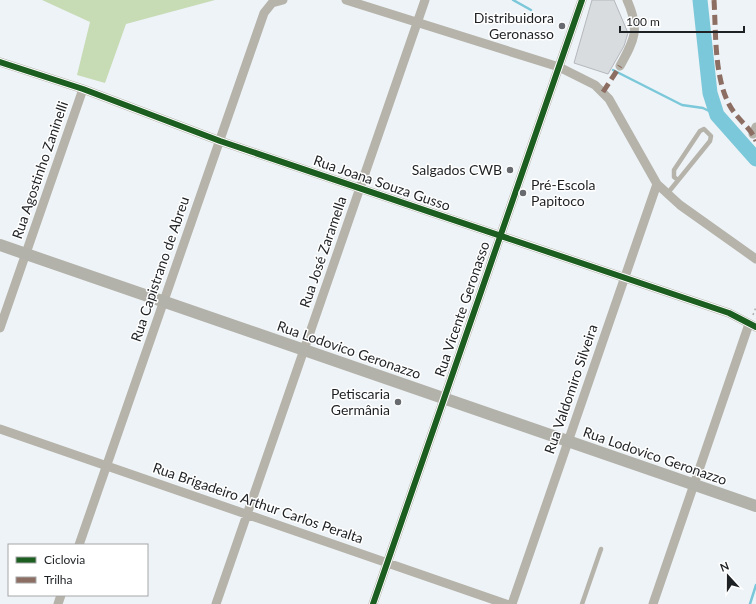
<svg xmlns="http://www.w3.org/2000/svg" width="756" height="604" font-family="Lato,sans-serif">
<style>
.forest{fill:#c7dbb5}
.lines{fill:none;stroke-linecap:round;stroke-linejoin:round}
.stream{stroke:#7ac8d9;stroke-width:2.5}
.river{stroke:#7ac8d9;stroke-width:15}
.building{fill:#d8dcdf;stroke:#b5b8bc}
.path{stroke:#afafab;stroke-width:1.5;stroke-dasharray:2 3;stroke-linecap:butt}
.service{stroke:#b5b3aa;stroke-width:4.5}
.minor{stroke:#b5b3aa;stroke-width:9}
.secondary{stroke:#b3b2aa;stroke-width:12}
.quiet{stroke:#8d6e63;stroke-width:5;stroke-dasharray:10 5;stroke-linecap:butt}
.cycleway-casing{stroke:#fff;stroke-width:8}
.cycleway{stroke:#1b5e20;stroke-width:6}
.poi-dot{fill:#676a6e;stroke:#fff;stroke-width:1.5}
.labels{text-anchor:middle;stroke-width:3;stroke-linejoin:round;paint-order:stroke}
.poi-label{font-size:14px;fill:#1e2124;stroke:#fff;text-anchor:end}
.street-label{font-size:14px;fill:#1e2124;stroke:#fff}
</style>
<rect width="100%" height="100%" fill="#eef3f7"/>
<path class="forest" d="M 42,0 L 215,0 L 126,24 L 105,83 L 77,75 L 90,22 Z"/>
<g class="lines">
<path class="stream" d="M 513,0 L 531,10
M 613,70 L 682,105 L 703,108 L 717,115
M 750,604 L 756,585"/>
<path class="river" d="M 700,0 L 710,93 L 717,115 L 756,159"/>
</g>
<path class="building" d="M 592,0 L 614,0 L 628,33 L 624,46 L 608,74 L 574,63 Z"/>
<g class="lines">
<path class="path" d="M 753,315 L 756,307"/>
<path class="service" d="M 667,194 L 710,141 L 711,136 L 704,129 L 700,131 L 674,170 L 674,177 L 678,180
M 582,604 L 601,549"/>
<path class="minor" d="M 346,0 L 559,67 L 595,85 L 609,99 L 657,184 L 680,205 L 756,259
M 0,62 L 83,89 L 220,141 L 729,313 L 756,327
M 620,66 C 635,39 640,29 627,0
M 753,134 L 756,127
M 0,328 L 83,89
M 0,429 L 506,604
M 79,545 L 264,13 L 272,3 L 283,0
M 58,604 L 61,595
M 216,604 L 425,0
M 373,604 L 582,0
M 512,604 L 657,184
M 653,604 L 749,324"/>
<path class="secondary" d="M 0,245 L 756,506"/>
<path class="quiet" d="M 714,0 C 716,32 714,78 730,106 C 737,119 751,128 756,141
M 603,92 L 620,66"/>
<g class="cycleway-casing">
<path id="cycleway" d="M 0,62 L 83,89 L 220,141 L 729,313 L 756,327
M 373,604 L 582,0"/>
</g>
<use href="#cycleway" class="cycleway"/>
</g>
<g class="poi-dot">
<circle cx="562" cy="26" r="4"/>
<circle cx="510" cy="170" r="4"/>
<circle cx="523" cy="193" r="4"/>
<circle cx="398" cy="402" r="4"/>
</g>
<g class="labels">
<g class="poi-label">
<text x="554" y="23">Distribuidora<tspan x="554" dy="16">Geronasso</tspan></text>
<text x="502" y="175">Salgados CWB</text>
<text x="531" y="190" text-anchor="start">Pré-Escola<tspan x="531" dy="16">Papitoco</tspan></text>
<text x="390" y="399">Petiscaria<tspan x="390" dy="16">Germânia</tspan></text>
</g>
<g class="street-label">
<text transform="translate(40 170) rotate(-71)" y="5">Rua Agostinho Zaninelli</text>
<text transform="translate(382 183) rotate(19)" y="5">Rua Joana Souza Gusso</text>
<text transform="translate(323 252) rotate(-71)" y="5">Rua José Zaramella</text>
<text transform="translate(160 269) rotate(-71)" y="5">Rua Capistrano de Abreu</text>
<text transform="translate(462 309) rotate(-71)" y="5">Rua Vicente Geronasso</text>
<text transform="translate(349 350) rotate(19)" y="5">Rua Lodovico Geronazzo</text>
<text transform="translate(571 389) rotate(-71)" y="5">Rua Valdomiro Silveira</text>
<text transform="translate(655 456) rotate(19)" y="5">Rua Lodovico Geronazzo</text>
<text transform="translate(258 503) rotate(19)" y="5">Rua Brigadeiro Arthur Carlos Peralta</text>
</g>
</g>
<rect x="8" y="544" width="140" height="52" fill="#ffffff" stroke="#a5a6a7"/>
<rect x="16" y="557" width="20" height="6" fill="#1b5e20" stroke="#a5a6a7"/>
<text x="44" y="564" font-size="12" fill="#1e2124">Ciclovia</text>
<rect x="16" y="577" width="20" height="6" fill="#8d6e63" stroke="#a5a6a7"/>
<text x="44" y="584" font-size="12" fill="#1e2124">Trilha</text>
<g transform="translate(728 576) rotate(339)" stroke="#ffffff" stroke-width="3" paint-order="stroke">
<path d="M0-3L7 15L0 10L-7 15Z" fill="#1e2124"/>
<text y="-6" font-size="11" font-weight="bold" text-anchor="middle" fill="#1e2124">N</text>
</g>
<path d="M620 26v6h124v-6" fill="none" stroke="#1e2124" stroke-width="2"/>
<text x="626" y="26" font-size="12" fill="#1e2124" stroke="#ffffff" stroke-width="3" paint-order="stroke">100 m</text>
</svg>
